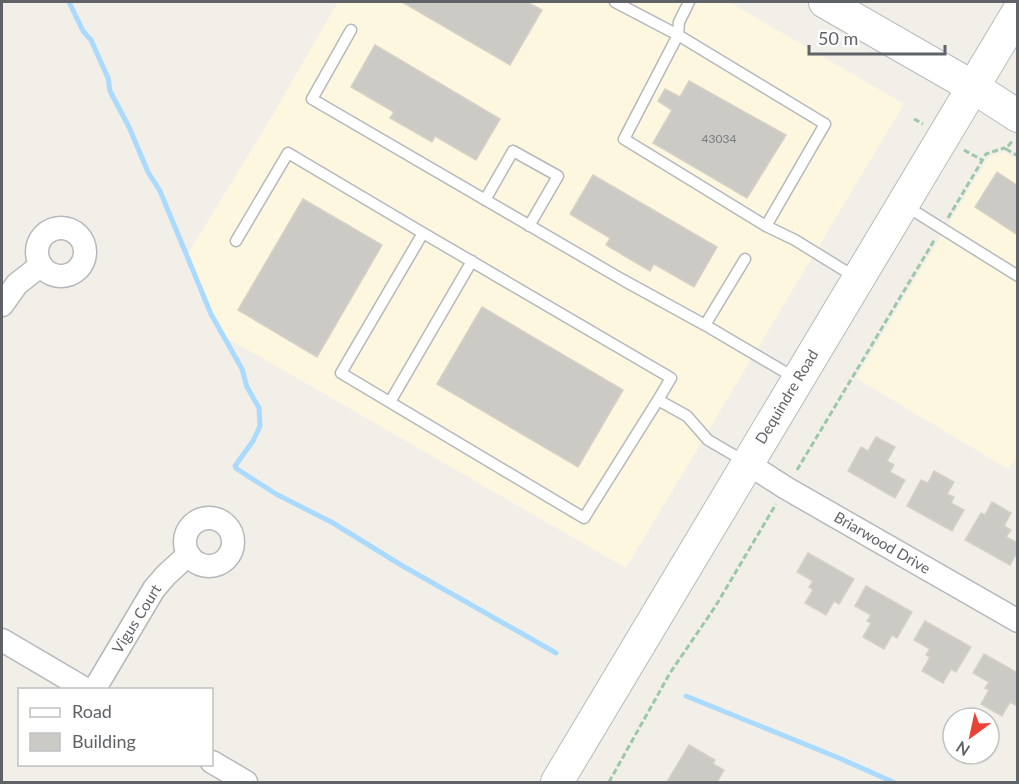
<svg xmlns="http://www.w3.org/2000/svg" width="1019" height="784" font-family="Lato,sans-serif">
<style>
.commercial{fill:#fef7e0}
.lines{fill:none;stroke-linecap:round;stroke-linejoin:round}
.stream{stroke:#aadaff;stroke-width:5}
.building{fill:#cccac5;stroke:#d6d1c6;stroke-width:1.5}
.service-casing{stroke:#b5b8bc;stroke-width:13}
.minor-casing{stroke:#b5b8bc;stroke-width:25}
.secondary-casing{stroke:#b6babf;stroke-width:34}
.path{stroke:#9cc7a9;stroke-width:3;stroke-dasharray:6 3;stroke-linecap:butt}
.service{stroke:#fff;stroke-width:10}
.minor{stroke:#fff;stroke-width:22}
.secondary{stroke:#fff;stroke-width:32}
.labels{text-anchor:middle;stroke-width:5;stroke-linejoin:round;paint-order:stroke}
.number-label{font-size:12px;fill:#7a7d7f}
.street-label{font-size:15px;fill:#5f6368;stroke:#fff}
</style>
<rect width="100%" height="100%" fill="#f1efe8"/>
<path class="commercial" d="M 338,2 L 729,2 L 904,104 L 626,568 L 224,336 L 186,257 L 275,111 Z
M 1004,152 L 1017,161 L 1018,454 L 1008,469 L 856,378 L 988,158 Z"/>
<g class="lines">
<path class="stream" d="M 69,2 L 83,31 L 91,40 L 108,78 L 110,91 L 129,127 L 148,172 L 160,191 L 211,314 L 242,369 L 247,387 L 259,408 L 260,426 L 253,441 L 235,466 L 237,469 L 276,494 L 333,523 L 401,565 L 556,653
M 686,696 L 839,758 L 893,782"/>
</g>
<path class="building" d="M 402,2 L 527,2 L 542,10 L 510,65 Z
M 375,45 L 500,119 L 476,160 L 435,136 L 432,142 L 390,118 L 394,112 L 351,87 Z
M 689,81 L 786,135 L 747,198 L 653,143 L 672,110 L 658,101 L 665,89 L 680,97 Z
M 997,172 L 1018,186 L 1018,235 L 975,207 Z
M 593,175 L 717,247 L 694,287 L 654,264 L 650,271 L 606,245 L 610,238 L 570,214 Z
M 303,199 L 382,245 L 317,357 L 238,310 Z
M 482,307 L 623,390 L 578,467 L 437,384 Z
M 876,437 L 895,447 L 887,461 L 894,465 L 890,472 L 905,480 L 895,498 L 848,471 L 861,447 L 868,451 Z
M 934,471 L 954,482 L 947,494 L 954,497 L 951,503 L 964,510 L 952,531 L 907,506 L 921,480 L 928,483 Z
M 992,502 L 1011,513 L 1004,526 L 1011,530 L 1006,537 L 1018,543 L 1018,551 L 1010,565 L 965,540 L 981,513 L 985,515 Z
M 808,553 L 854,579 L 839,604 L 834,601 L 826,615 L 805,603 L 813,590 L 809,587 L 813,581 L 797,572 Z
M 866,586 L 912,612 L 897,638 L 892,635 L 884,649 L 863,637 L 871,623 L 867,621 L 871,615 L 855,606 Z
M 925,621 L 971,647 L 956,672 L 951,669 L 943,683 L 922,671 L 930,657 L 926,655 L 930,649 L 914,640 Z
M 984,654 L 1018,673 L 1018,701 L 1015,705 L 1010,702 L 1002,716 L 981,704 L 989,690 L 985,688 L 989,682 L 973,673 Z
M 689,745 L 715,760 L 713,764 L 724,770 L 717,782 L 667,782 Z"/>
<g class="lines">
<g class="service-casing">
<path id="service" d="M 615,2 L 678,35 L 679,22 L 689,2
M 351,30 L 312,99 L 623,280 L 705,325 L 795,378
M 485,200 L 513,151 L 558,176 L 529,226
M 906,206 L 1018,276
M 766,226 L 825,124 L 678,35 L 624,139 L 766,226 L 795,240 L 855,277
M 236,241 L 288,153 L 423,233
M 705,325 L 745,259
M 658,400 L 671,378 L 423,233 L 341,373 L 584,518 L 658,400 L 687,416 L 708,440 L 744,461
M 390,402 L 472,261"/>
</g>
<g class="minor-casing">
<path id="minor" d="M37 252a24 24 0 1 1 48 0a24 24 0 1 1-48 0Z
M 2,305 L 17,284 L 40,266
M 747,463 L 786,488 L 1018,621
M185 542a24 24 0 1 1 48 0a24 24 0 1 1-48 0Z
M 2,640 L 87,690
M 94,690 L 154,589 L 166,575 L 188,555
M 212,762 L 246,782"/>
</g>
<g class="secondary-casing">
<path id="secondary" d="M 825,2 L 973,87 L 1018,116
M 557,782 L 1018,12"/>
</g>
<path class="path" d="M 914,119 L 923,124
M 1006,149 L 1018,156
M 964,150 L 982,160
M 948,218 L 986,154 L 1004,148 L 1006,149 L 1013,140
M 797,470 L 935,239
M 609,782 L 670,673 L 715,607 L 776,504"/>
<use href="#service" class="service"/>
<use href="#minor" class="minor"/>
<use href="#secondary" class="secondary"/>
</g>
<g class="labels">
<g class="number-label">
<text x="719" y="143">43034</text>
</g>
<g class="street-label">
<text transform="translate(787 397) rotate(-59)" y="5">Dequindre Road</text>
<text transform="translate(882 543) rotate(30)" y="5">Briarwood Drive</text>
<text transform="translate(137 619) rotate(-58)" y="5">Vigus Court</text>
</g>
</g>
<rect width="1019" height="784" fill="none" stroke="#5f6368" stroke-width="6"/>
<rect x="18" y="688" width="195" height="78" fill="#ffffff" stroke="#bfc1c3" stroke-width="1.5"/>
<rect x="30" y="708" width="30" height="9" fill="#ffffff" stroke="#bfc1c3" stroke-width="1.5"/>
<text x="72" y="718" font-size="18" fill="#5f6368">Road</text>
<rect x="30" y="733" width="30" height="18" fill="#cccac5" stroke="#bfc1c3" stroke-width="1.5"/>
<text x="72" y="748" font-size="18" fill="#5f6368">Building</text>
<g transform="translate(971 736) rotate(213)"><circle r="28" fill="#ffffff" stroke="#bfc1c3" stroke-width="1.5"/>
<path d="M0-4.5L10 22L0 15L-10 22Z" fill="#ea4335"/>
<text y="-9" font-size="16" font-weight="bold" text-anchor="middle" fill="#5f6368">N</text>
</g>
<path d="M809 45v9h136v-9" fill="none" stroke="#5f6368" stroke-width="3"/>
<text x="818" y="45" font-size="18" fill="#5f6368" stroke="#ffffff" stroke-width="4.5" paint-order="stroke">50 m</text>
</svg>
